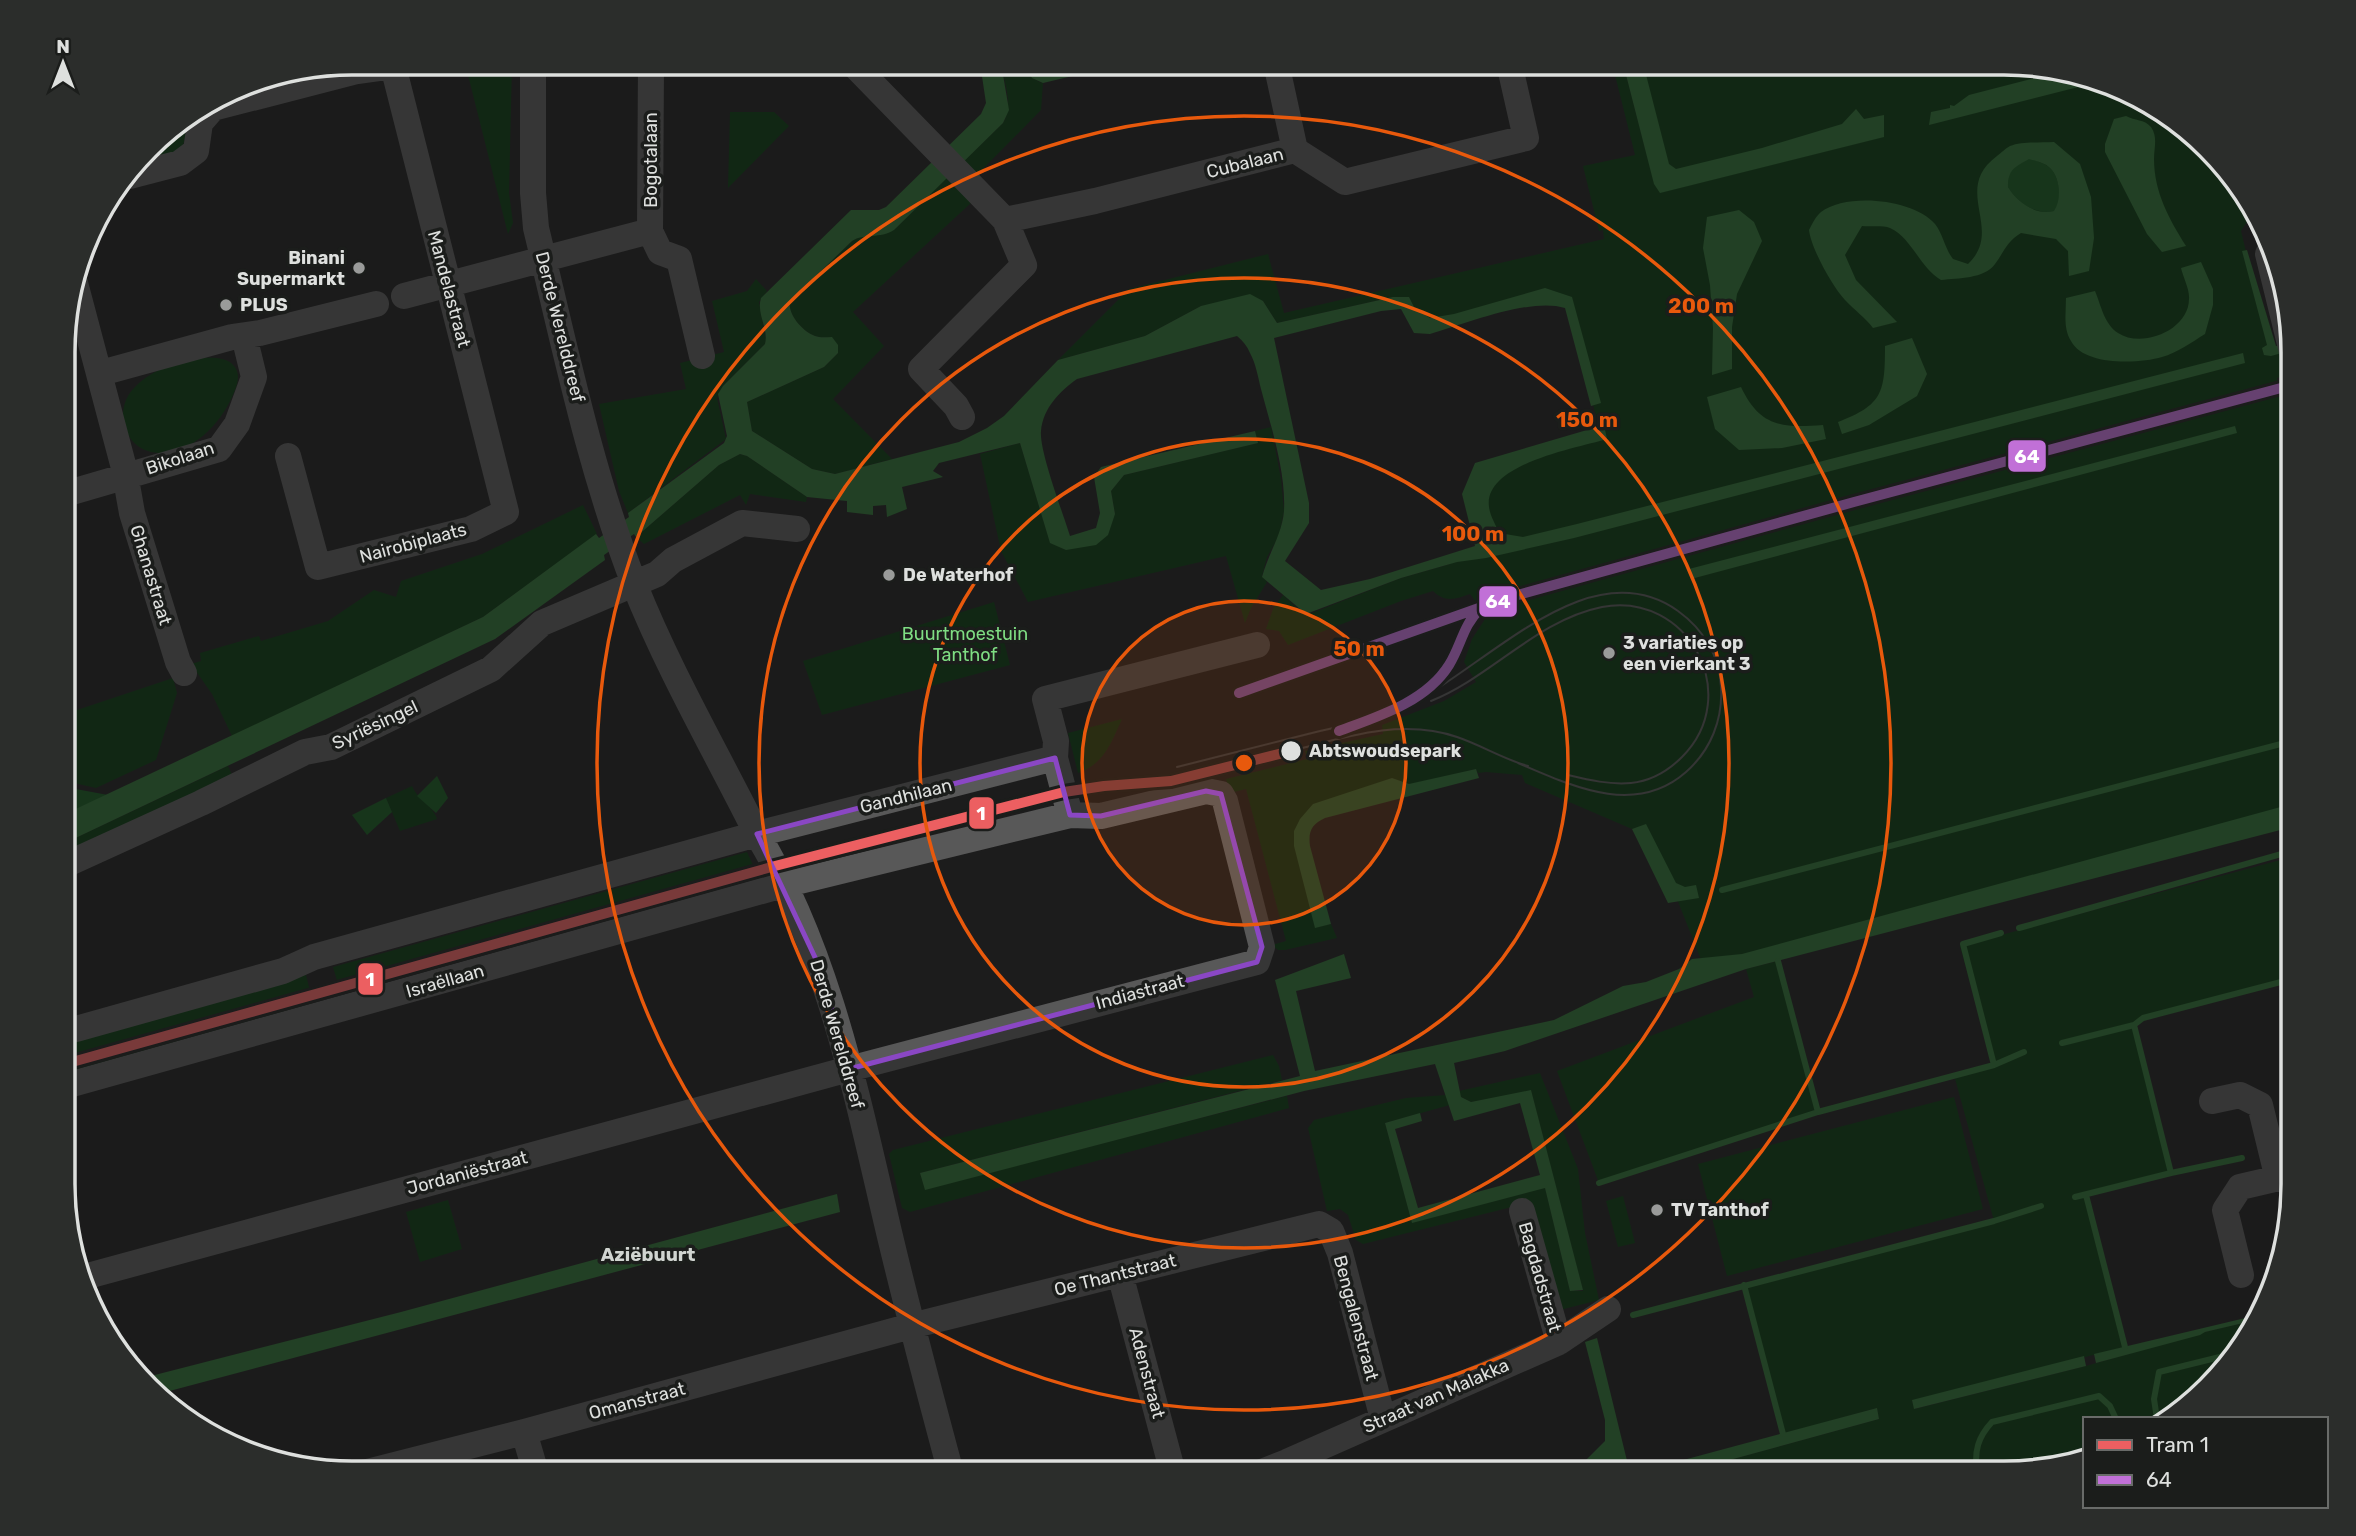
<svg xmlns="http://www.w3.org/2000/svg" width="2356" height="1536" font-family="Rubik,sans-serif">
<style>
.green{fill:#06370d}
.forest{fill:#12551c}
.water{fill:#2b6d31;fill-rule:evenodd}
.lines{fill:none;stroke-linecap:round;stroke-linejoin:round}
.stream{stroke:#2b6d31;stroke-width:6}
.minor{stroke:#585858;stroke-width:26}
.tram{stroke:#545454;stroke-width:2}
.bus-1-casing{stroke:#1b1d1b;stroke-width:16}
.bus-1{stroke:#c170d7;stroke-width:10}
.tram-1-casing{stroke:#1b1d1b;stroke-width:16}
.tram-1{stroke:#ec5f61;stroke-width:10}
.marked{fill:none;stroke:#8a47c4;stroke-width:5;stroke-linejoin:round}
.ring{fill:none;stroke:#e8590c;stroke-width:3.5}
.poi-dot{fill:#9a9b9a;stroke:#1b1d1b;stroke-width:2.5}
.stop-dot{fill:#dee0de;stroke:#1b1d1b;stroke-width:2.5}
.labels{text-anchor:middle;stroke-width:7;stroke-linejoin:round;paint-order:stroke}
.street-label{font-size:18px;fill:#dee0de;stroke:#1b1d1b}
.poi-label{font-size:18px;font-weight:bold;fill:#dee0de;stroke:#1b1d1b;text-anchor:start}
.park-label{font-size:18px;fill:#7fdd83;stroke:#1b1d1b}
.stop-label{font-size:18px;font-weight:bold;fill:#dee0de;stroke:#1b1d1b;text-anchor:start}
.neighbourhood-label{font-size:19px;font-weight:bold;fill:#d1d5d1;stroke:#1b1d1b}
.rim{fill:none;stroke:#dee0de;stroke-width:3.5}
.centre{fill:#e8590c;stroke:#1b1d1b;stroke-width:3.5}
.ring-label{font-size:21px;text-anchor:middle;font-weight:bold;fill:#e8590c;stroke:#1b1d1b;stroke-width:7;stroke-linejoin:round;paint-order:stroke}
.line-badge{stroke:#1b1d1b;stroke-width:2.5}
.badge-label{font-size:19px;text-anchor:middle;font-weight:bold;fill:#fff}
</style>
<rect width="100%" height="100%" fill="#1c1c1c"/>
<path class="green" d="M 465,63 L 512,63 L 509,193 L 513,223 L 508,234 Z
M 1001,63 L 1023,63 C 1027,72 1034,81 1043,83 L 1041,110 L 975,177 L 962,163 L 1003,123 C 1014,106 1004,82 1001,63 Z
M 1612,63 L 1623,63 L 1646,152 L 1633,63 L 2004,63 L 2096,78 L 2165,112 L 2247,200 L 2250,217 L 2241,231 L 2271,355 L 2281,352 L 2287,375 L 2277,378 L 2283,405 L 2292,404 L 2292,820 L 1704,967 L 1675,894 L 1638,827 L 1632,829 L 1525,783 L 1522,775 L 1486,772 L 1478,773 L 1476,769 L 1409,785 L 1392,778 L 1300,819 L 1315,927 L 1331,924 L 1337,938 L 1285,950 L 1278,950 L 1272,945 L 1286,941 L 1246,789 L 1230,793 L 1226,779 L 1307,759 L 1305,751 L 1383,734 L 1382,725 L 1444,701 L 1476,682 L 1464,662 L 1472,639 L 1487,616 L 1470,594 C 1456,599 1445,603 1433,591 L 1401,601 L 1288,645 L 1279,631 L 1266,629 L 1273,609 L 1283,595 L 1300,611 L 1312,613 L 1401,578 L 1447,565 L 1487,547 L 1482,472 L 1601,436 L 1567,303 L 1550,297 L 1428,326 L 1393,297 L 1277,323 L 1263,301 L 1201,306 L 1145,336 L 1058,360 L 1129,289 L 1268,254 L 1284,313 L 1604,239 L 1603,230 L 1599,231 L 1583,166 L 1635,155 Z
M 730,112 L 774,112 L 789,126 L 728,188 Z
M 191,116 L 180,156 L 136,168 L 154,144 L 162,142 L 167,131 Z
M 949,175 L 972,202 L 853,312 L 884,346 L 833,399 L 892,459 L 835,474 L 812,469 L 752,431 L 747,402 L 824,367 L 838,353 L 837,345 L 832,338 C 827,337 820,338 815,336 C 803,332 787,314 790,301 L 852,241 L 858,237 L 894,230 Z
M 756,279 L 767,291 L 759,302 L 766,340 L 765,344 L 723,386 L 717,398 L 726,439 L 628,513 L 619,491 L 599,404 L 686,389 L 680,363 L 724,352 L 712,301 L 747,291 Z
M 199,358 C 210,358 226,356 234,366 C 242,375 236,388 232,397 C 220,424 192,454 159,453 C 124,452 111,409 136,386 C 154,368 175,364 199,358 Z
M 1271,427 L 1281,479 L 1284,511 L 1279,536 L 1267,557 L 1262,576 L 1267,582 L 1251,608 L 1245,623 L 1226,556 L 1028,602 L 1001,551 L 980,454 L 1020,443 L 1050,542 L 1066,550 L 1115,514 L 1111,491 L 1124,475 L 1257,443 L 1255,431 Z
M 740,454 L 747,456 L 807,497 L 806,502 L 750,494 L 746,505 L 740,495 L 644,544 L 636,537 L 719,465 Z
M 583,505 L 597,534 L 483,617 L 232,736 L 212,694 L 191,664 L 201,661 L 200,653 L 259,636 L 261,641 L 328,621 L 374,590 L 396,597 L 401,581 L 482,554 Z
M 994,602 L 1010,665 L 822,715 L 803,661 Z
M 173,678 L 177,693 L 156,760 L 96,788 L 65,781 L 65,714 Z
M 1122,719 C 1111,743 1104,764 1078,773 L 1068,733 Z
M 228,766 L 233,777 L 65,855 L 65,843 Z
M 412,786 C 418,800 434,807 437,819 L 400,831 L 386,798 Z
M 747,852 L 759,878 L 341,994 L 333,967 Z
M 2292,857 L 2292,979 L 2143,1018 L 2134,1025 L 2171,1173 L 2086,1195 L 2125,1347 L 1912,1401 L 1915,1409 L 2086,1366 L 2205,1332 L 2256,1320 L 2244,1345 L 2165,1419 L 2085,1419 L 2085,1454 L 2022,1472 L 1682,1473 L 1879,1419 L 1877,1408 L 1783,1434 L 1744,1285 L 1994,1221 L 1954,1075 L 1993,1065 L 1960,946 Z
M 1778,961 L 1818,1112 L 1599,1183 L 1557,1071 L 1754,997 L 1746,969 Z
M 306,975 L 313,1003 L 82,1068 L 65,1075 L 65,1039 Z
M 1273,1055 L 1279,1066 L 1282,1080 L 920,1173 L 925,1189 L 1287,1096 L 1289,1108 L 910,1212 L 902,1208 L 889,1154 L 893,1150 Z
M 1540,1073 L 1578,1169 L 1585,1233 L 1599,1300 L 1556,1311 L 1520,1205 L 1363,1244 L 1356,1240 L 1348,1215 L 1340,1209 L 1327,1211 L 1308,1128 L 1314,1120 L 1406,1098 L 1446,1095 L 1450,1105 L 1385,1123 L 1412,1222 L 1545,1187 L 1570,1291 L 1583,1291 L 1531,1091 L 1471,1102 L 1461,1097 L 1459,1091 Z
M 1954,1097 L 1983,1209 L 1727,1276 L 1698,1164 Z
M 1623,1196 L 1635,1243 L 1618,1247 L 1606,1201 Z
M 448,1200 L 462,1249 L 420,1262 L 406,1212 Z"/>
<path class="forest" d="M 2029,158 C 2036,161 2045,163 2050,168 C 2060,177 2062,200 2055,211 C 2037,216 2016,202 2008,187 C 2008,167 2014,167 2029,158 Z
M 437,776 L 448,798 L 436,813 L 417,796 Z
M 65,787 L 108,795 L 65,814 Z
M 386,798 L 392,812 L 367,835 L 352,815 Z"/>
<path class="water" d="M 980,63 L 1001,63 L 1009,110 L 1003,123 L 894,230 C 880,239 864,233 852,241 L 790,301 C 787,314 803,332 815,336 C 820,338 827,337 832,337 L 838,345 L 838,353 L 824,367 L 747,402 L 752,431 L 812,469 L 835,474 L 959,442 L 987,428 L 1004,416 L 1058,360 L 1145,336 L 1201,306 L 1250,294 L 1263,301 L 1277,323 L 1393,297 L 1409,297 L 1415,309 L 1430,318 L 1454,314 L 1545,288 L 1572,297 L 1601,403 L 1591,406 L 1565,308 C 1531,297 1465,324 1430,334 L 1414,333 L 1401,309 L 1381,311 L 1274,338 L 1309,503 L 1309,523 L 1285,561 L 1321,590 L 1370,579 L 1475,546 L 1462,494 L 1475,463 L 1604,425 L 1607,439 C 1577,448 1483,464 1489,507 C 1490,516 1496,525 1499,533 L 1523,537 L 1577,524 L 2243,353 L 2245,363 L 1574,538 L 1486,558 L 1457,562 L 1401,578 L 1306,614 L 1262,577 C 1268,554 1282,535 1284,511 C 1286,471 1271,427 1261,389 C 1258,377 1256,364 1250,353 C 1247,346 1243,341 1237,336 L 1077,379 C 1060,391 1043,408 1041,431 C 1039,451 1063,513 1070,536 L 1096,528 L 1100,513 L 1094,477 L 1101,467 L 1255,431 L 1258,443 L 1124,475 L 1111,491 L 1115,514 L 1108,535 L 1096,545 L 1066,550 L 1050,543 L 1020,443 L 939,463 L 933,471 L 943,477 L 902,487 L 907,509 L 887,517 L 886,505 L 873,506 L 873,515 L 847,512 L 847,501 L 807,497 L 747,456 L 740,454 L 719,465 L 636,537 L 634,534 L 604,555 L 605,560 L 495,639 L 65,843 L 65,814 L 483,617 L 596,534 L 599,538 L 629,517 L 628,513 L 724,443 L 727,436 L 718,394 L 723,386 L 765,344 C 769,328 756,314 761,298 L 851,210 L 879,210 L 886,207 L 981,114 L 986,103 Z
M 1023,63 L 1031,63 L 1043,70 L 1075,63 L 1127,63 L 1043,83 L 1032,78 Z
M 1623,63 L 1643,63 L 1669,164 L 1676,169 L 1762,148 L 1842,124 L 1856,109 L 1864,119 L 1884,115 L 1884,137 L 1660,193 L 1654,184 Z
M 2058,72 L 2102,81 L 1929,125 L 1931,112 L 1950,108 L 1950,105 L 1954,106 L 1969,95 Z
M 2126,116 C 2135,121 2144,119 2151,127 C 2158,137 2154,148 2154,159 C 2154,192 2169,219 2186,246 L 2162,252 L 2147,234 L 2105,152 L 2105,144 L 2114,119 Z
M 2054,142 L 2080,164 L 2091,197 L 2094,238 L 2089,271 L 2069,276 L 2068,251 L 2056,239 L 2021,233 C 2007,241 2004,252 1995,264 C 1984,279 1958,278 1941,280 C 1920,268 1912,238 1890,228 C 1883,225 1870,227 1862,226 L 1845,255 L 1856,280 L 1897,322 L 1873,328 C 1865,317 1854,310 1845,300 C 1832,286 1811,248 1809,230 C 1812,224 1816,216 1821,212 C 1847,192 1914,199 1935,224 C 1943,234 1945,249 1953,259 L 1968,264 C 2005,229 1951,190 1997,156 C 2001,153 2006,148 2010,146 C 2022,141 2041,143 2054,142 ZM 2029,159 C 2036,161 2045,163 2050,168 C 2060,177 2062,200 2054,211 C 2036,216 2017,202 2008,187 C 2008,169 2015,167 2029,159 Z
M 1739,210 L 1754,222 L 1762,241 L 1737,294 L 1732,327 L 1732,369 L 1712,375 L 1713,328 L 1710,285 L 1703,248 L 1707,217 Z
M 2247,250 L 2276,346 L 2292,342 L 2292,350 L 2271,356 L 2264,355 L 2262,348 L 2267,345 L 2242,251 Z
M 2201,262 L 2213,289 L 2213,305 L 2205,334 C 2192,342 2177,353 2162,357 C 2138,364 2084,366 2071,341 C 2063,328 2066,313 2066,298 L 2095,291 C 2101,305 2104,324 2118,333 C 2142,349 2189,330 2189,299 C 2190,290 2183,277 2181,268 Z
M 1912,338 L 1927,374 L 1917,396 L 1869,425 L 1842,434 L 1838,422 C 1883,405 1885,392 1885,346 Z
M 1741,387 C 1760,427 1782,428 1823,425 L 1826,439 L 1782,448 L 1739,450 L 1715,429 L 1707,397 Z
M 2235,426 L 2237,433 L 1691,579 L 1689,569 Z
M 1476,769 L 1479,778 L 1325,818 C 1312,824 1308,831 1310,846 L 1331,924 L 1315,928 L 1294,846 L 1294,831 L 1300,819 L 1313,804 L 1392,778 L 1409,784 Z
M 2292,804 L 2292,827 L 1746,969 L 1505,1051 L 1454,1063 L 1461,1097 L 1471,1102 L 1531,1090 L 1583,1290 L 1570,1291 L 1545,1188 L 1412,1223 L 1385,1123 L 1420,1113 L 1422,1121 L 1395,1129 L 1418,1208 L 1540,1175 L 1520,1103 L 1454,1121 L 1435,1064 L 1304,1091 L 925,1190 L 920,1173 L 1300,1076 L 1275,980 L 1344,954 L 1351,978 L 1296,991 L 1315,1071 L 1554,1020 L 1623,986 L 1646,982 L 1679,969 L 1692,959 L 1742,954 Z
M 1646,824 L 1676,883 L 1685,887 L 1696,885 L 1699,898 L 1668,903 L 1632,829 Z
M 837,1194 L 840,1212 L 162,1393 L 147,1377 L 401,1312 Z
M 2258,1315 L 2256,1320 L 2205,1332 L 2200,1335 L 2096,1363 L 2094,1354 Z
M 1597,1338 L 1630,1473 L 1563,1473 L 1584,1462 L 1605,1441 L 1605,1420 L 1585,1342 Z
M 2084,1356 L 2086,1366 L 1914,1409 L 1912,1400 Z
M 1877,1408 L 1879,1419 L 1682,1473 L 1635,1473 Z"/>
<g class="lines">
<path class="stream" d="M 1722,890 L 2292,741
M 2019,928 L 2292,851
M 1778,961 L 1818,1112 L 1994,1065 L 2024,1052
M 2062,1043 L 2134,1025 L 2143,1018 L 2292,979
M 1994,1065 L 1963,944 L 2001,933
M 2171,1173 L 2242,1158
M 1599,1183 L 1818,1112
M 2086,1195 L 2125,1347
M 2075,1197 L 2171,1173 L 2134,1025
M 1744,1285 L 1783,1434
M 1633,1315 L 1994,1221 L 2041,1206
M 2157,1419 L 2154,1399 L 2159,1372 L 2236,1353
M 1977,1472 C 1974,1451 1978,1437 1992,1422 L 2099,1396 L 2110,1406 L 2116,1419"/>
<path class="minor" d="M 533,63 L 533,193 L 536,228 C 565,348 590,470 635,586 C 669,671 716,752 757,834 C 826,947 855,1087 885,1215 C 905,1302 928,1387 951,1473
M 852,63 L 1005,220 L 1024,265 L 921,369 L 956,406 L 962,417
M 1276,63 L 1295,150
M 130,176 L 180,163 L 196,151 L 200,123 L 213,108 L 357,71 L 393,66 L 506,512 L 471,529 L 318,567 L 288,456
M 1005,220 L 1095,201 L 1295,150 L 1345,182 L 1526,138 L 1509,63
M 650,231 L 660,252 L 679,259 L 702,356
M 2268,254 L 2292,352
M 75,283 L 124,468 L 132,513 L 178,662 L 184,673
M 404,296 L 650,231 L 651,63
M 101,373 L 232,337 L 260,333 L 376,304
M 65,494 L 219,449 L 237,424 L 254,377 L 244,336
M 1070,815 L 1055,758 L 1056,741 L 1045,699 L 1257,645
M 65,865 L 201,803 L 305,752 L 331,747 L 491,669 L 542,623 L 657,574 L 673,560 L 742,523 L 797,529
M 65,1030 L 76,1029 L 283,971 L 314,957 L 757,834 L 1055,758
M 65,1086 L 783,885 L 1070,815 L 1101,816 L 1206,791 L 1221,794 L 1225,801 L 1262,947 L 1257,962 L 849,1069 L 84,1277
M 2212,1101 L 2240,1095 L 2260,1105 L 2278,1179
M 1522,1211 L 1559,1342
M 1120,1274 L 1173,1473
M 2241,1275 L 2225,1210 L 2240,1187 L 2292,1175
M 524,1432 L 536,1473
M 363,1473 L 524,1432 L 911,1326 L 1319,1224 L 1331,1231 L 1340,1253 L 1383,1419
M 1259,1473 L 1287,1462 L 1559,1342 L 1608,1309"/>
<path class="tram" d="M 1431,701 C 1491,677 1537,620 1602,607 C 1688,591 1744,695 1682,757 C 1668,771 1651,781 1631,783 C 1610,785 1589,780 1568,775
M 1291,751 C 1345,737 1402,718 1457,737 C 1481,745 1503,759 1528,766
M 1177,767 C 1225,755 1273,743 1320,731 C 1344,725 1369,721 1392,713 C 1477,680 1584,544 1678,611 C 1703,629 1720,656 1721,687 C 1723,719 1711,750 1686,772 C 1635,817 1572,786 1518,763"/>
<g class="bus-1-casing">
<path id="bus-1" d="M 1239,693 L 1507,598 L 1854,502 L 2292,385
M 1339,731 C 1377,717 1426,702 1449,665 C 1461,646 1463,625 1480,609"/>
</g>
<use href="#bus-1" class="bus-1"/>
<g class="tram-1-casing">
<path id="tram-1" d="M 65,1064 L 775,866 L 1064,792 L 1104,786 L 1171,781 L 1291,751"/>
</g>
<use href="#tram-1" class="tram-1"/>
</g>
<path d="M0 0H2356V1536H0ZM 1055,758 L 1070,815 L 1101,816 L 1206,791 L 1221,794 L 1262,947 L 1257,962 L 849,1069 L 820,968 L 757,834 Z" fill="#1c1c1c" fill-opacity=".55" fill-rule="evenodd"/>
<path class="marked" d="M 1055,758 L 1070,815 L 1101,816 L 1206,791 L 1221,794 L 1262,947 L 1257,962 L 849,1069 L 820,968 L 757,834 Z"/>
<circle cx="1244" cy="763" r="162" fill="#e8590c" fill-opacity=".12"/>
<g class="ring">
<circle cx="1244" cy="763" r="162"/>
<circle cx="1244" cy="763" r="324"/>
<circle cx="1244" cy="763" r="485"/>
<circle cx="1244" cy="763" r="647"/>
</g>
<g class="poi-dot">
<circle cx="359" cy="268" r="7"/>
<circle cx="226" cy="305" r="7"/>
<circle cx="889" cy="575" r="7"/>
<circle cx="1609" cy="653" r="7"/>
<circle cx="1657" cy="1210" r="7"/>
</g>
<circle class="stop-dot" cx="1291" cy="751" r="11"/>
<g class="labels">
<g class="street-label">
<text transform="translate(651 160) rotate(-90)" y="6">Bogotalaan</text>
<text transform="translate(1245 163) rotate(-14)" y="6">Cubalaan</text>
<text transform="translate(449 289) rotate(75)" y="6">Mandelastraat</text>
<text transform="translate(560 327) rotate(76)" y="6">Derde Werelddreef</text>
<text transform="translate(180 458) rotate(-18)" y="6">Bikolaan</text>
<text transform="translate(413 543) rotate(-15)" y="6">Nairobiplaats</text>
<text transform="translate(151 575) rotate(73)" y="6">Ghanastraat</text>
<text transform="translate(375 725) rotate(-25)" y="6">Syriësingel</text>
<text transform="translate(906 796) rotate(-14)" y="6">Gandhilaan</text>
<text transform="translate(445 981) rotate(-16)" y="6">Israëllaan</text>
<text transform="translate(1140 992) rotate(-15)" y="6">Indiastraat</text>
<text transform="translate(837 1034) rotate(74)" y="6">Derde Werelddreef</text>
<text transform="translate(467 1173) rotate(-15)" y="6">Jordaniëstraat</text>
<text transform="translate(1115 1275) rotate(-14)" y="6">Oe Thantstraat</text>
<text transform="translate(1540 1277) rotate(74)" y="6">Bagdadstraat</text>
<text transform="translate(1356 1318) rotate(75)" y="6">Bengalenstraat</text>
<text transform="translate(1147 1373) rotate(75)" y="6">Adenstraat</text>
<text transform="translate(1436 1396) rotate(-24)" y="6">Straat van Malakka</text>
<text transform="translate(637 1401) rotate(-15)" y="6">Omanstraat</text>
</g>
<g class="poi-label">
<text x="345" y="264" text-anchor="end">Binani<tspan x="345" dy="21">Supermarkt</tspan></text>
<text x="240" y="311">PLUS</text>
<text x="903" y="581">De Waterhof</text>
<text x="1623" y="649">3 variaties op<tspan x="1623" dy="21">een vierkant 3</tspan></text>
<text x="1671" y="1216">TV Tanthof</text>
</g>
<g class="park-label">
<text x="965" y="640">Buurtmoestuin<tspan x="965" dy="21">Tanthof</tspan></text>
</g>
<g class="stop-label">
<text x="1309" y="757">Abtswoudsepark</text>
</g>
<g class="neighbourhood-label">
<text x="648" y="1261">Aziëbuurt</text>
</g>
</g>
<path d="M0 0H2356V1536H0ZM352 75H2004A277 277 0 0 1 2281 352V1184A277 277 0 0 1 2004 1461H352A277 277 0 0 1 75 1184V352A277 277 0 0 1 352 75Z" fill="#2b2d2b" fill-rule="evenodd"/>
<path class="rim" d="M352 75H2004A277 277 0 0 1 2281 352V1184A277 277 0 0 1 2004 1461H352A277 277 0 0 1 75 1184V352A277 277 0 0 1 352 75Z"/>
<circle cx="1244" cy="763" r="10" class="centre"/>
<g class="ring-label">
<text x="1701" y="313">200 m</text>
<text x="1587" y="427">150 m</text>
<text x="1473" y="541">100 m</text>
<text x="1359" y="656">50 m</text>
</g>
<g class="line-badge">
<rect x="2007" y="439" width="40" height="34" rx="7" fill="#c170d7"/>
<rect x="1478" y="585" width="40" height="33" rx="7" fill="#c170d7"/>
<rect x="968" y="796" width="27" height="34" rx="7" fill="#ec5f61"/>
<rect x="357" y="962" width="27" height="34" rx="7" fill="#ec5f61"/>
</g>
<g class="badge-label">
<text x="2027" y="463">64</text>
<text x="1498" y="608">64</text>
<text x="981" y="820">1</text>
<text x="370" y="986">1</text>
</g>
<rect x="2083" y="1417" width="245" height="91" fill="#1b1d1b" stroke="#696b69" stroke-width="2"/>
<rect x="2097" y="1440" width="35" height="10" fill="#ec5f61" stroke="#696b69" stroke-width="2"/>
<text x="2146" y="1452" font-size="21" fill="#dee0de">Tram 1</text>
<rect x="2097" y="1475" width="35" height="10" fill="#c170d7" stroke="#696b69" stroke-width="2"/>
<text x="2146" y="1487" font-size="21" fill="#dee0de">64</text>
<g transform="translate(63 63)" stroke="#1b1d1b" stroke-width="5" paint-order="stroke">
<path d="M0-5L12 26L0 18L-12 26Z" fill="#dee0de"/>
<text y="-10" font-size="19" font-weight="bold" text-anchor="middle" fill="#dee0de">N</text>
</g>
</svg>
